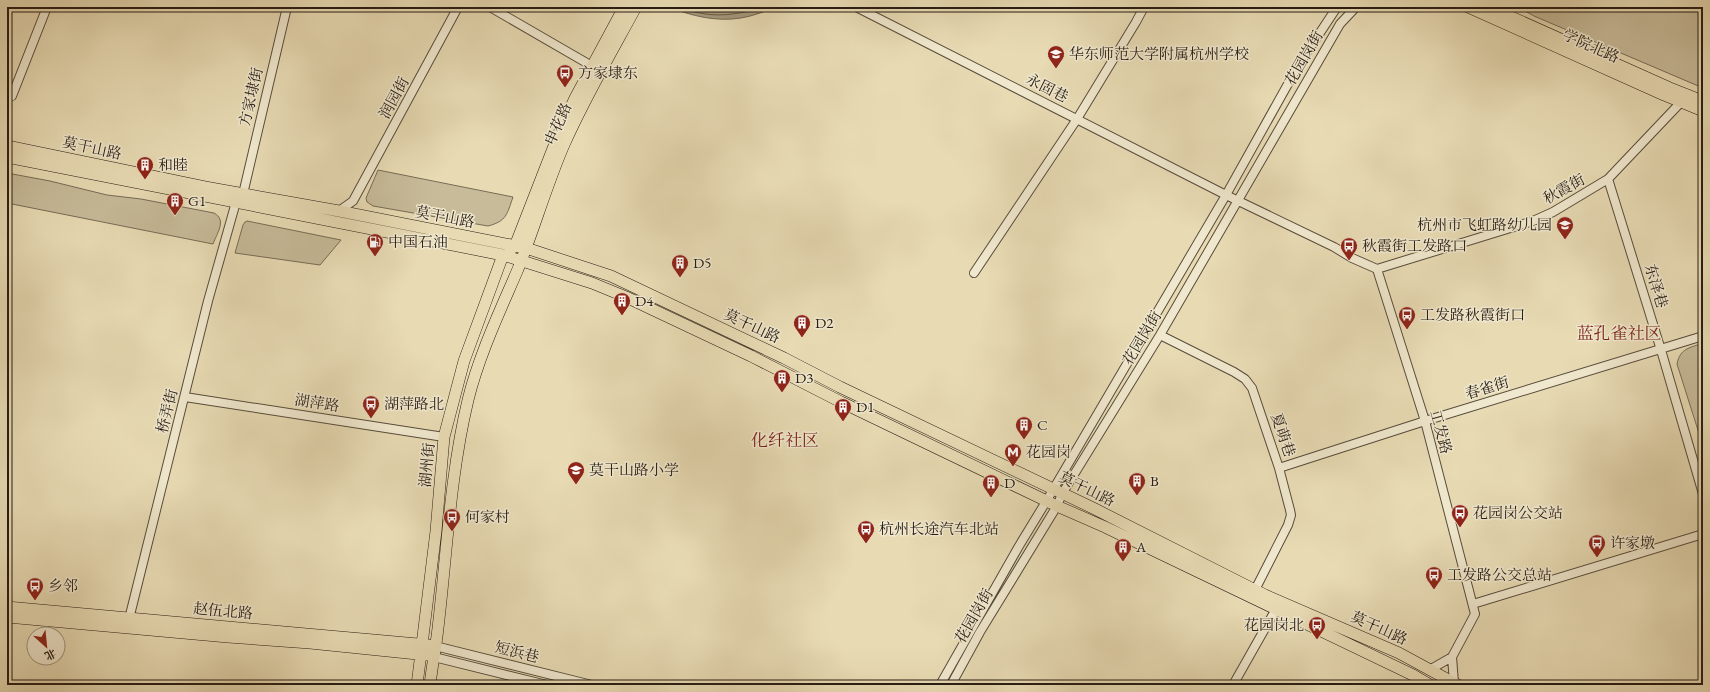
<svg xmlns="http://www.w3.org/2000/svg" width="1710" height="692" font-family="'EB Garamond','Noto Serif SC',serif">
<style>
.green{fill:#c7bb99;stroke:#776c56}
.water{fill:#a69a7d;stroke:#736853}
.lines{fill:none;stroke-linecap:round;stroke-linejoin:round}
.shore{stroke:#665b48;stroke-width:1}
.minor-casing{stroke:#574c3b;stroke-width:10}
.major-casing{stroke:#271c13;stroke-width:12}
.minor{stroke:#f0e8ce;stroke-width:8}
.major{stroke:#e8dbb4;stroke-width:11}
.labels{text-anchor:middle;stroke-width:3;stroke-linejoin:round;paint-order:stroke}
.street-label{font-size:15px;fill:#271c13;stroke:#f0e8ce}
.poi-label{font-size:15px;fill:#271c13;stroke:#f0e8ce;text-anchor:start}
.quarter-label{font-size:17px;fill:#7a1f14;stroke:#f0e8ce}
</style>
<rect width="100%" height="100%" fill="#e8dbb4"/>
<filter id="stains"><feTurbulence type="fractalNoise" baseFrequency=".005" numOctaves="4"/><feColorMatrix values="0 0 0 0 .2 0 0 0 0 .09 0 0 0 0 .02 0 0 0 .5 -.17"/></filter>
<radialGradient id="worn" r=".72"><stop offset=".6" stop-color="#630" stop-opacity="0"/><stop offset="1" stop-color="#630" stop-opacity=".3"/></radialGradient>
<path class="green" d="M 1518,7 L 1703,7 L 1703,88 L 1534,16 Z
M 378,170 L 513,197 C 507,214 507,221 488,226 L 373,206 L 367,202 L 366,198 Z
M 7,173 L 50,181 L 107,195 L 141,199 L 214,213 C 227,220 217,233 213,244 L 7,203 Z
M 247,221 L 341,240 L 320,265 L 235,253 L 243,225 L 245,222 Z
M 1703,343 L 1703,446 L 1677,364 C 1680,348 1690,348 1703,343 Z"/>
<path class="water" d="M 669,7 L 777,7 C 766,11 753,16 741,18 C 716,22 692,16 669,7 Z"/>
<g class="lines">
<path class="shore" d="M 679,7 C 709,19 734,16 764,7
M 698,7 C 714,10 730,12 747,7"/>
<g class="minor-casing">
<path id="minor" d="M 490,7 L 592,66
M 856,7 L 1226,195 L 1334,247 L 1352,258 L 1377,269 L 1504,230 L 1533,221 L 1553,212 L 1608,179 L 1684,99
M 12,96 L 47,7
M 1608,179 L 1661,350 L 1703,494
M 243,194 L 287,7
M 339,211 L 353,201 L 458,7
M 1377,269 L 1425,421 L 1475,614 L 1452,657 L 1431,669
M 974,273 L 1077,119 L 1136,22 L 1144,7
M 1160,335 L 1234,372 L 1245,379 L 1252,388 L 1279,468 L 1290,510 L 1291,515 L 1288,525 L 1255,590
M 185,397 L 444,437
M 1279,468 L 1425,421 L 1703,336
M 1473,604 L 1703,534
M 128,623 L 208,301 L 236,202
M 435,646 L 592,685
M 434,657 L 547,685
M 1452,657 L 1454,683
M 940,685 L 1019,546 L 1047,500 L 1226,195 L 1298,66 L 1337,7
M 951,685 L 980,632 L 1057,506 L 1062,494 L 1160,335 L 1340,24 L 1356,7
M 1233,685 L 1276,609"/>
</g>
<g class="major-casing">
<path id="major" d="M 1468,7 L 1664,95 L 1703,111
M 1489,7 L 1670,88 L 1703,101
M 7,146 L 205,187 L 339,211 L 526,248 L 611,276 L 784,358 L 840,387 L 1095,509 L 1265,595 L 1399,653 L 1458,685
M 7,157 L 503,255 L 592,283 L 626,297 L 751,356 L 841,402 L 1057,506 L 1105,527 L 1413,675 L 1430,685
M 510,250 L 515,246 L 559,133 L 575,98 L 624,7
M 7,607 L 429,645
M 7,617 L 228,637 L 310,643 L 427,655
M 417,685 L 436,531 L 444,437 L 464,361 L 503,255
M 430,685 C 432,666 436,647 438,628 C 447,552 450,475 468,400 C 479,355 500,311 518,269 C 534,229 546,187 563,147 C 584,99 611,53 636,7"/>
</g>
<use href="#minor" class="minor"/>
<use href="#major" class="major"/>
</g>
<defs>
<g id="school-pin" transform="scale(0.9)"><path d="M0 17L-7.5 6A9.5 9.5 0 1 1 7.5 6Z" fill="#8f2418" stroke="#f0e8ce"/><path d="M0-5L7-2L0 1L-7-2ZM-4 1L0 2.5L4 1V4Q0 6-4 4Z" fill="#fff"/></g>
<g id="bus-pin" transform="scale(0.9)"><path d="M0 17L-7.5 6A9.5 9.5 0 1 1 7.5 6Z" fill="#8f2418" stroke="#f0e8ce"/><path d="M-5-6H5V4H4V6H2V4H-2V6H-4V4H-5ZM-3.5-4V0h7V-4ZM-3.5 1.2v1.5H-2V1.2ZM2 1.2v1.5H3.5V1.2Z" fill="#fff"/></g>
<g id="building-pin" transform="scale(0.9)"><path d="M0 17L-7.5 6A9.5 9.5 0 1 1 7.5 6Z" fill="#8f2418" stroke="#f0e8ce"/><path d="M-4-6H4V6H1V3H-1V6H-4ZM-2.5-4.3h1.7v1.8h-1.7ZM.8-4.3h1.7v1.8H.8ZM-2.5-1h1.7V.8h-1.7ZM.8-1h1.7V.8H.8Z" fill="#fff"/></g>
<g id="fuel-pin" transform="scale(0.9)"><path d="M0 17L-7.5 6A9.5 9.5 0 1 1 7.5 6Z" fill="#8f2418" stroke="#f0e8ce"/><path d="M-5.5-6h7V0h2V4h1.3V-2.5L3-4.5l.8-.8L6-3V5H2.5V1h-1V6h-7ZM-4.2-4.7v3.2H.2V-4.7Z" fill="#fff"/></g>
<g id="metro-pin" transform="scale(0.9)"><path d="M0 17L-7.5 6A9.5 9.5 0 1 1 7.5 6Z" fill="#8f2418" stroke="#f0e8ce"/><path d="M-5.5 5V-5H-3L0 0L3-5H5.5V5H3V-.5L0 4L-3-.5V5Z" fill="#fff"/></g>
</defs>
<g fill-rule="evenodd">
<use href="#school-pin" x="1056" y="54"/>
<use href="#bus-pin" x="565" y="73"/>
<use href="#building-pin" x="145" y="165"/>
<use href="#building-pin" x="175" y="201"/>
<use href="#school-pin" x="1565" y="225"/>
<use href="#fuel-pin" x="375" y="242"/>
<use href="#bus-pin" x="1349" y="246"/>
<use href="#building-pin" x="680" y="263"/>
<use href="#building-pin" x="622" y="301"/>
<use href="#bus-pin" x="1407" y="315"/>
<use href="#building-pin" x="802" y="323"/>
<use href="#building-pin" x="782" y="378"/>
<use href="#bus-pin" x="371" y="404"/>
<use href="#building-pin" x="843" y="407"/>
<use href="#building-pin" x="1024" y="425"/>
<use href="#metro-pin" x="1013" y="452"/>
<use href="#school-pin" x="576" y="470"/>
<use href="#building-pin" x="1137" y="481"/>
<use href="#building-pin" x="991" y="483"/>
<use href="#bus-pin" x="1460" y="513"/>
<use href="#bus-pin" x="452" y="517"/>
<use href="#bus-pin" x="866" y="529"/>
<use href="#bus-pin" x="1597" y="543"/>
<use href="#building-pin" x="1123" y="547"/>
<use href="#bus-pin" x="1434" y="575"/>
<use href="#bus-pin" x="35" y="586"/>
<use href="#bus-pin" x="1317" y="625"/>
</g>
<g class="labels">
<g class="street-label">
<text transform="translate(1591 46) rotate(24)" y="5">学院北路</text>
<text transform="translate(1304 58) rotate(-60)" y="5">花园岗街</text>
<text transform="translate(1047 88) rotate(27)" y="5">永固巷</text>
<text transform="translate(251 97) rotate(-77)" y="5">方家埭街</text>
<text transform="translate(394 98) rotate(-61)" y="5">润园街</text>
<text transform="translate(558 124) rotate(-66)" y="5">申花路</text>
<text transform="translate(92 148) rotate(12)" y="5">莫干山路</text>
<text transform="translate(1564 189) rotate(-29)" y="5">秋霞街</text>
<text transform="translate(445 217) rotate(11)" y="5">莫干山路</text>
<text transform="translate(1656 286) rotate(73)" y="5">东泽巷</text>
<text transform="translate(752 326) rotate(25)" y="5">莫干山路</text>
<text transform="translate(1142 338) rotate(-59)" y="5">花园岗街</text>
<text transform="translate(1487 388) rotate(-17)" y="5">春雀街</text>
<text transform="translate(317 403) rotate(9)" y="5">湖萍路</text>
<text transform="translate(167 411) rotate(-76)" y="5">桥弄街</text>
<text transform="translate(1441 432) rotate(75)" y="5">工发路</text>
<text transform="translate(1283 435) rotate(71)" y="5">夏萌巷</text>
<text transform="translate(427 465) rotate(-85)" y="5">湖州街</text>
<text transform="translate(1087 489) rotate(26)" y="5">莫干山路</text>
<text transform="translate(223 611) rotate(5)" y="5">赵伍北路</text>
<text transform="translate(974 616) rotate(-60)" y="5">花园岗街</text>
<text transform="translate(1379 628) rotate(24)" y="5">莫干山路</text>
<text transform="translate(517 652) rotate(14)" y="5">短浜巷</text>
</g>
<g class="poi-label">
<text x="1069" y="59">华东师范大学附属杭州学校</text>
<text x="578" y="78">方家埭东</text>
<text x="158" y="170">和睦</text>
<text x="188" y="206">G1</text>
<text x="1552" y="230" text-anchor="end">杭州市飞虹路幼儿园</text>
<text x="388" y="247">中国石油</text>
<text x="1362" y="251">秋霞街工发路口</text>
<text x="693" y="268">D5</text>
<text x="635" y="306">D4</text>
<text x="1420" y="320">工发路秋霞街口</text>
<text x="815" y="328">D2</text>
<text x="795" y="383">D3</text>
<text x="384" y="409">湖萍路北</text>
<text x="856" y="412">D1</text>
<text x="1037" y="430">C</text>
<text x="1026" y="457">花园岗</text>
<text x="589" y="475">莫干山路小学</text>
<text x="1150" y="486">B</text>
<text x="1004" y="488">D</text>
<text x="1473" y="518">花园岗公交站</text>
<text x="465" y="522">何家村</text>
<text x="879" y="534">杭州长途汽车北站</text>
<text x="1610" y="548">许家墩</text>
<text x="1136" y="552">A</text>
<text x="1447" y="580">工发路公交总站</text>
<text x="48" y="591">乡邻</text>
<text x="1304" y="630" text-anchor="end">花园岗北</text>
</g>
<g class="quarter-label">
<text x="1619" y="339">蓝孔雀社区</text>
<text x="785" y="446">化纤社区</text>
</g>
</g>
<rect width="1710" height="692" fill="none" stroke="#e8dbb4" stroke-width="24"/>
<rect x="8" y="8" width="1694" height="676" fill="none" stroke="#271c13" stroke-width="2"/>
<rect x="12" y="12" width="1686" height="668" fill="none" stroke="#271c13"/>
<g transform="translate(46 646) rotate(153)"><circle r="19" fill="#f0e8ce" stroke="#a09683"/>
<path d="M0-3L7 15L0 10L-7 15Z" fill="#8f2418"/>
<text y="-6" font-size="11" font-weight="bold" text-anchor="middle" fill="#271c13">北</text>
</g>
<rect width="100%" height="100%" filter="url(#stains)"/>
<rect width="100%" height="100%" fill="url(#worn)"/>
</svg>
